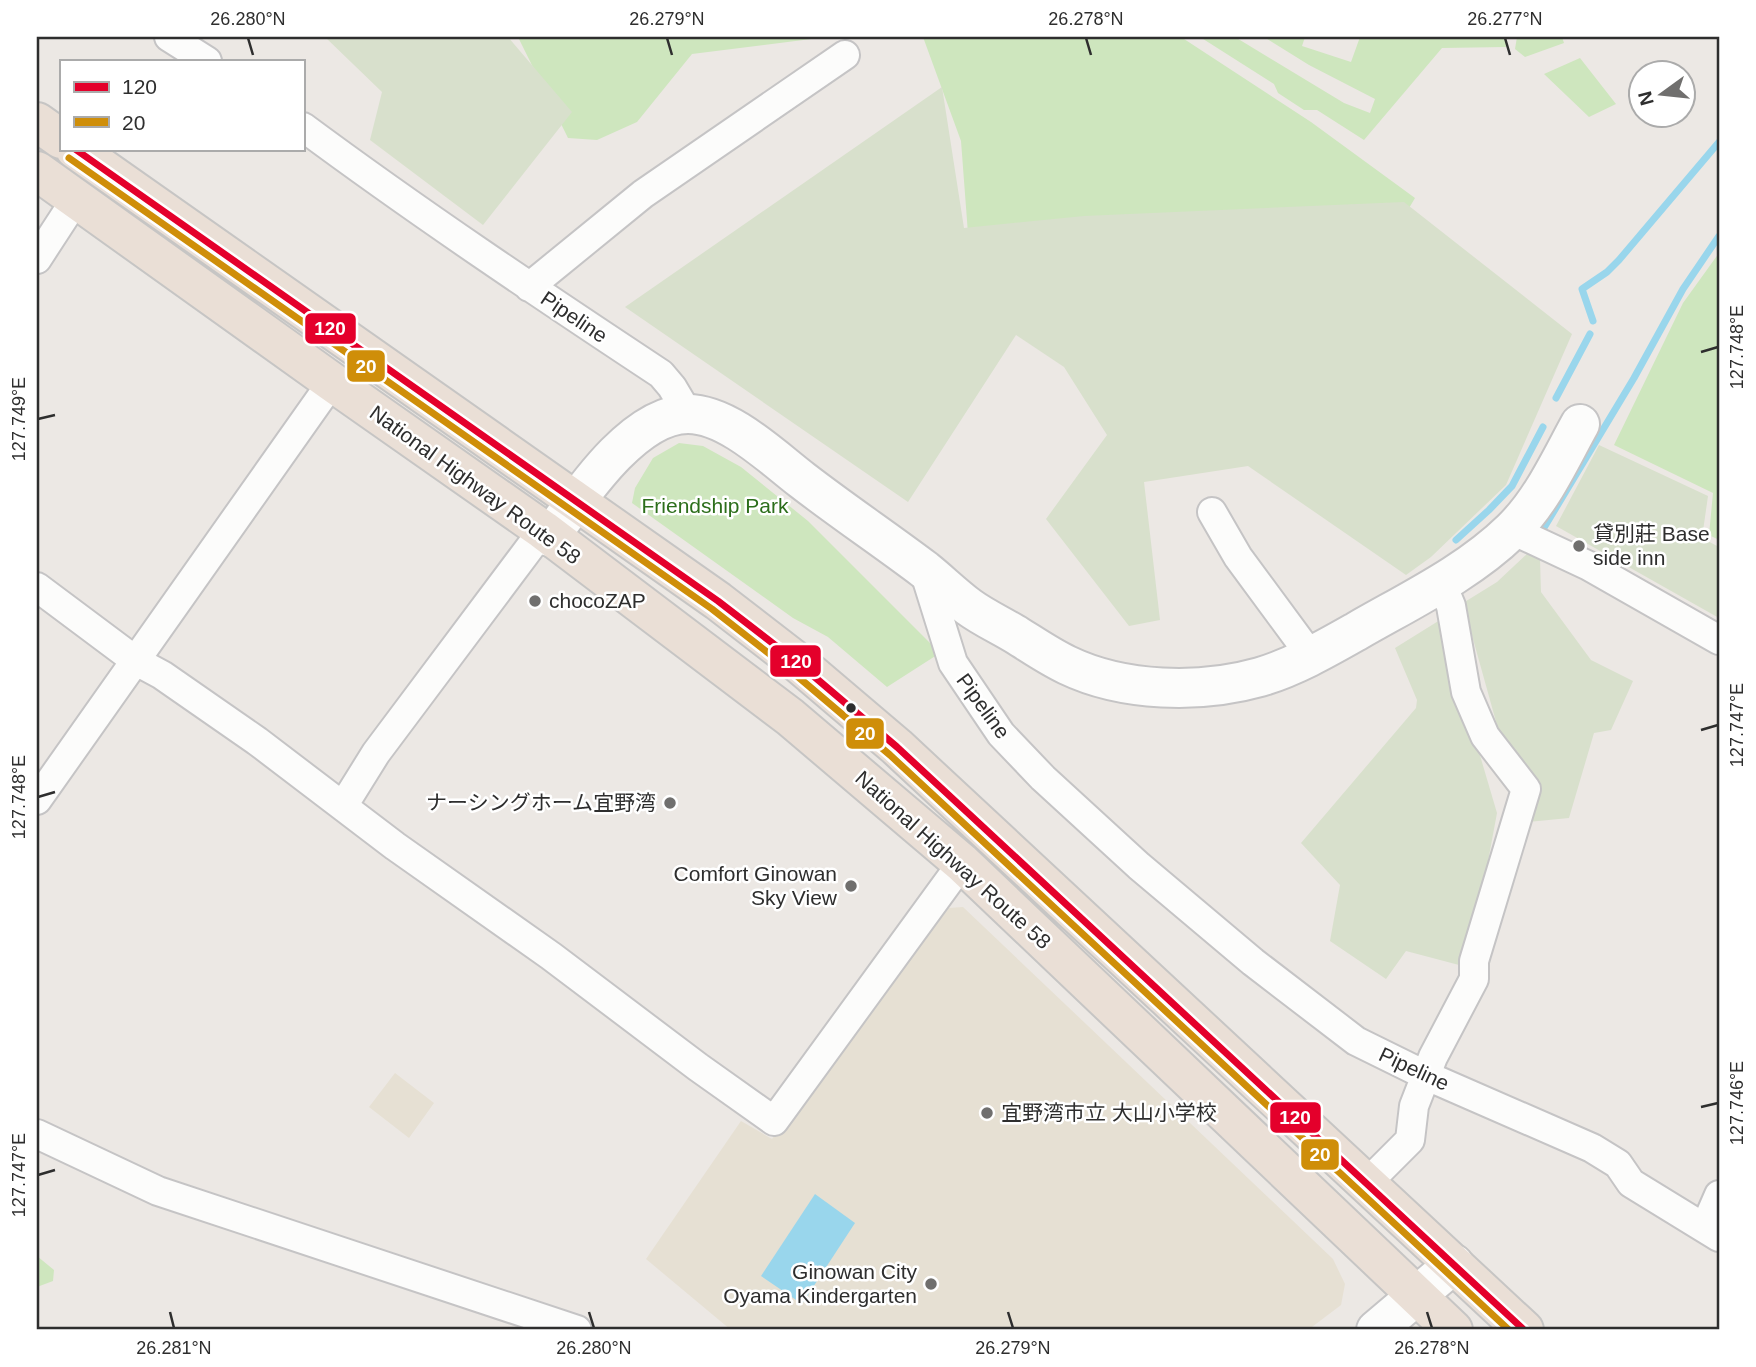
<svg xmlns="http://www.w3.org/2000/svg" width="1756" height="1367" font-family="Helvetica,'Noto Sans JP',sans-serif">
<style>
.education{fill:#e6e0d3}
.green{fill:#cee6be}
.cemetery{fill:#d8e0cc}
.water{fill:#99d6ec}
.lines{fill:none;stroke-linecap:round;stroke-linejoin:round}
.stream{stroke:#99d6ec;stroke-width:7}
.street-casing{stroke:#c5c4c5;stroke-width:32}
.secondary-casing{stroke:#c5c4c5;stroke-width:42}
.highway-casing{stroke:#c6c5c4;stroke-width:42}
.street{stroke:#fcfcfb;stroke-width:28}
.secondary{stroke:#fcfcfb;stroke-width:38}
.highway{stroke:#eadfd6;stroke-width:38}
.bus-1-casing{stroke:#fff;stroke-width:12}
.bus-2-casing{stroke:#fff;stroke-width:12}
.bus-1{stroke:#e4002b;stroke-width:7}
.bus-2{stroke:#cf8e09;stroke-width:7}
.ticks{fill:none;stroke:#2e2e2e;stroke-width:2.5}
.poi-dot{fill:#706f6e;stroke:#fff;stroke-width:2.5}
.bus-dot{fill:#2e2e2e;stroke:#fff;stroke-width:2.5}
.labels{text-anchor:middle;stroke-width:5;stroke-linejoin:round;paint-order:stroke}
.street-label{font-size:21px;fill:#2e2e2e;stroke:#fff}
.park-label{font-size:21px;fill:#2c6e1b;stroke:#fff}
.poi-label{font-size:21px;fill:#2e2e2e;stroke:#fff;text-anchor:start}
.line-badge{stroke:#fff;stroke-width:2.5}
.badge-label{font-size:19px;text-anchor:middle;font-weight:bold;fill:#fff}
.neatline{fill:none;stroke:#2e2e2e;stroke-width:2.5}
.ticks-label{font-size:18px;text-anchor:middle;fill:#2e2e2e}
</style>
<rect width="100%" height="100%" fill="#ece8e4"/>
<path class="education" d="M 963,907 L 1333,1259 L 1345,1284 L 1341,1305 L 1308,1330 L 731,1330 L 646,1259 L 741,1121 L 772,1139 L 949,908 Z
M 395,1073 L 434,1103 L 409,1138 L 369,1107 Z"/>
<path class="green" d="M 518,37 L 827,37 L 692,54 L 637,122 L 597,140 L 568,138 Z
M 923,37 L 1181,37 L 1311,122 L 1415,198 L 1373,269 L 970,260 L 961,141 Z
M 1200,37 L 1235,37 L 1344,103 L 1370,113 L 1375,99 L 1309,65 L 1264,37 L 1305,37 L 1302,46 L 1351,62 L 1360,37 L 1507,37 L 1506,47 L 1442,48 L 1364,140 L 1317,110 L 1304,110 L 1278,93 L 1274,84 Z
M 1517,37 L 1562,37 L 1564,43 L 1525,57 L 1515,49 Z
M 1580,58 L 1616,104 L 1589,117 L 1544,74 Z
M 1719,253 L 1719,540 L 1709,535 L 1713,493 L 1614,445 L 1683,303 Z
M 679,443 L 703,446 L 741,467 L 808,521 L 940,653 L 887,687 L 828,637 L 793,618 L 632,503 L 635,488 L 653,458 Z
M 37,1256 L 54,1270 L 53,1281 L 37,1287 Z"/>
<path class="cemetery" d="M 325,37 L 508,37 L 572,112 L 483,225 L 370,140 L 382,92 Z
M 942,87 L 964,228 L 1084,216 L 1404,202 L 1572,334 L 1506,485 L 1431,557 L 1406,575 L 1248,466 L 1144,482 L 1160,620 L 1129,626 L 1046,519 L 1107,435 L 1064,367 L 1016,335 L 908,502 L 625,307 Z
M 1599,445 L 1708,496 L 1702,538 L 1719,547 L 1719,618 L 1556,526 Z
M 1530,551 L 1540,559 L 1541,592 L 1591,660 L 1633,681 L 1611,730 L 1594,733 L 1569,818 L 1528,822 L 1500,736 L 1463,603 L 1497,582 Z
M 1440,620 L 1497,813 L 1486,872 L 1459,965 L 1406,951 L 1386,979 L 1330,941 L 1340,885 L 1301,843 L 1416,708 L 1417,700 L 1395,648 Z"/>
<path class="water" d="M 815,1194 L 855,1223 L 802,1304 L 761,1276 Z"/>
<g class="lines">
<path class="stream" d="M 1593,321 L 1582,289 L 1607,272 L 1619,260 L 1719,142
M 1556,398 L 1590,334
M 1542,531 L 1634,378 L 1683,289 L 1719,236
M 1456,540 L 1489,510 L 1512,486 L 1543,427"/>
<g class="street-casing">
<path id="street" d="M 169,37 L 207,61
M 303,127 C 419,213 540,294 661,374 L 672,387 L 688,414
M 37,259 L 76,199
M 529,287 L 643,194 L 845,55
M 1212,512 L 1238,557 L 1311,656
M 1512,530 L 1589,566 L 1719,640
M 924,570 L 953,663 L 1001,734 L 1043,778 L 1139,866 L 1253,962 L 1356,1041 L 1427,1076 L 1592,1148 L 1618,1164 L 1631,1183 L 1719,1237
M 37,587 L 136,661 L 162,675 L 257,741 L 395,846 L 551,956 L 698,1067 L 774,1121 L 962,863
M 37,800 L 332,382
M 343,806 L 376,753 L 543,530
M 37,1134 L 158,1191 L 577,1330
M 1367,1183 L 1410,1140 L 1414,1106 L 1433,1057 L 1474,979 L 1474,961 L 1526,789 L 1485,736 L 1466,692 L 1451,606 L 1441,582
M 1705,1227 L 1719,1195"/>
</g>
<g class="secondary-casing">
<path id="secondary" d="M 550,537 C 579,497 633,414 688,414 C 728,414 772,457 802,480 C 842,511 884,539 925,570 C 940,582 953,595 969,607 C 984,618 1002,626 1018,636 C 1034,646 1050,657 1067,665 C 1123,692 1200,694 1260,677 C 1294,667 1327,648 1357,631 C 1409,601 1468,573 1512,530 C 1542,501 1560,460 1580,424
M 1376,1330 L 1454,1264"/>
</g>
<g class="highway-casing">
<path id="highway" d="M 37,122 L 61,139
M 75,149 L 718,601 L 797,662 L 897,747 L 1524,1330
M 37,171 L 332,382 L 543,530 L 790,717 L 962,863 L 1453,1330"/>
</g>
<use href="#street" class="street"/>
<use href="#secondary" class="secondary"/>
<use href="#highway" class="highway"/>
<g class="bus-1-casing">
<path id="bus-1" d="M 75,149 L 718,601 L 797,662 L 897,747 L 1524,1330"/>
</g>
<g class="bus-2-casing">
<path id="bus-2" d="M 69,158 L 712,609 L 790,670 L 890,755 L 1509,1330"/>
</g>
<use href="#bus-1" class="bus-1"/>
<use href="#bus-2" class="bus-2"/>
</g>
<path class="ticks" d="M 248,38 L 253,55M 667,38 L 672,55M 1086,38 L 1091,55M 1505,38 L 1510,55M 1701,352 L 1718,347M 38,419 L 55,415M 1701,730 L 1718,725M 38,797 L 55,792M 1701,1107 L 1718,1103M 38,1175 L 55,1170M 170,1312 L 174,1328M 589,1312 L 594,1328M 1008,1312 L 1013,1328M 1427,1312 L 1432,1328"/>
<g class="poi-dot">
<circle cx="1579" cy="546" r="7"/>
<circle cx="535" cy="601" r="7"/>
<circle cx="670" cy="803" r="7"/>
<circle cx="851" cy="886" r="7"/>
<circle cx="987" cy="1113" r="7"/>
<circle cx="931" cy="1284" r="7"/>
</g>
<circle class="bus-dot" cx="851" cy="708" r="6"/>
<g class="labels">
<g class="street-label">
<text transform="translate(574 317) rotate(34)" y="7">Pipeline</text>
<text transform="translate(475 485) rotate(36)" y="7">National Highway Route 58</text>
<text transform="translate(983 706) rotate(54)" y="7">Pipeline</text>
<text transform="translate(953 860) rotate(42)" y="7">National Highway Route 58</text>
<text transform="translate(1414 1069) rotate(25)" y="7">Pipeline</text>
</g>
<g class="park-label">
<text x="715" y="513">Friendship Park</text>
</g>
<g class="poi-label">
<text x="1593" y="541">貸別莊 Base<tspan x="1593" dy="24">side inn</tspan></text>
<text x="549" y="608">chocoZAP</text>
<text x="656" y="810" text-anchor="end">ナーシングホーム宜野湾</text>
<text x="837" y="881" text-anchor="end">Comfort Ginowan<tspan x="837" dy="24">Sky View</tspan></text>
<text x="1001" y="1120">宜野湾市立 大山小学校</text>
<text x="917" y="1279" text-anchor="end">Ginowan City<tspan x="917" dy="24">Oyama Kindergarten</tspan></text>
</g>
</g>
<g class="line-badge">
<rect x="304" y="312" width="53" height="33" rx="7" fill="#e4002b"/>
<rect x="346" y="349" width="40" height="34" rx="7" fill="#cf8e09"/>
<rect x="769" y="644" width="53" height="34" rx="7" fill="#e4002b"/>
<rect x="845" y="717" width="40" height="33" rx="7" fill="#cf8e09"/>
<rect x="1269" y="1101" width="53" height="33" rx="7" fill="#e4002b"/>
<rect x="1300" y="1138" width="40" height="33" rx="7" fill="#cf8e09"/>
</g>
<g class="badge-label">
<text x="330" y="335">120</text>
<text x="366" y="373">20</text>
<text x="796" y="668">120</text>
<text x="865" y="740">20</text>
<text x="1295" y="1124">120</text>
<text x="1320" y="1161">20</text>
</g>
<rect width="1756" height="1367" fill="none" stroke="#ffffff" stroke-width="77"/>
<rect x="60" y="60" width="245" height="91" fill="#ffffff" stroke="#ababab" stroke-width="2"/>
<rect x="74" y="82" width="35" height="10" fill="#e4002b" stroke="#ababab" stroke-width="2"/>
<text x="122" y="94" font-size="21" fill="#2e2e2e">120</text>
<rect x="74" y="117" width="35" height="10" fill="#cf8e09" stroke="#ababab" stroke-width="2"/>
<text x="122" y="130" font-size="21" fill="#2e2e2e">20</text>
<g transform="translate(1662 94) rotate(255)"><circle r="33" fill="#ffffff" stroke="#ababab" stroke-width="2"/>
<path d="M0-5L12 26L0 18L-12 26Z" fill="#706f6e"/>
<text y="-10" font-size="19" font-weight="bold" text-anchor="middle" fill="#2e2e2e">N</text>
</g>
<rect x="38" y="38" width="1680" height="1290" class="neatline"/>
<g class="ticks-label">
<text x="248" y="25">26.280°N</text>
<text x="667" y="25">26.279°N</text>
<text x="1086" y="25">26.278°N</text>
<text x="1505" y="25">26.277°N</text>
<text transform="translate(1737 347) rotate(-90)" y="6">127.748°E</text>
<text transform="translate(19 419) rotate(-90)" y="6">127.749°E</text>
<text transform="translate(1737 725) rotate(-90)" y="6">127.747°E</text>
<text transform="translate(19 797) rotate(-90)" y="6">127.748°E</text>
<text transform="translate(1737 1103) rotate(-90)" y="6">127.746°E</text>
<text transform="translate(19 1175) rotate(-90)" y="6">127.747°E</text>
<text x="174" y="1354">26.281°N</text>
<text x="594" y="1354">26.280°N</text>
<text x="1013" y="1354">26.279°N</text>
<text x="1432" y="1354">26.278°N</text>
</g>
</svg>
